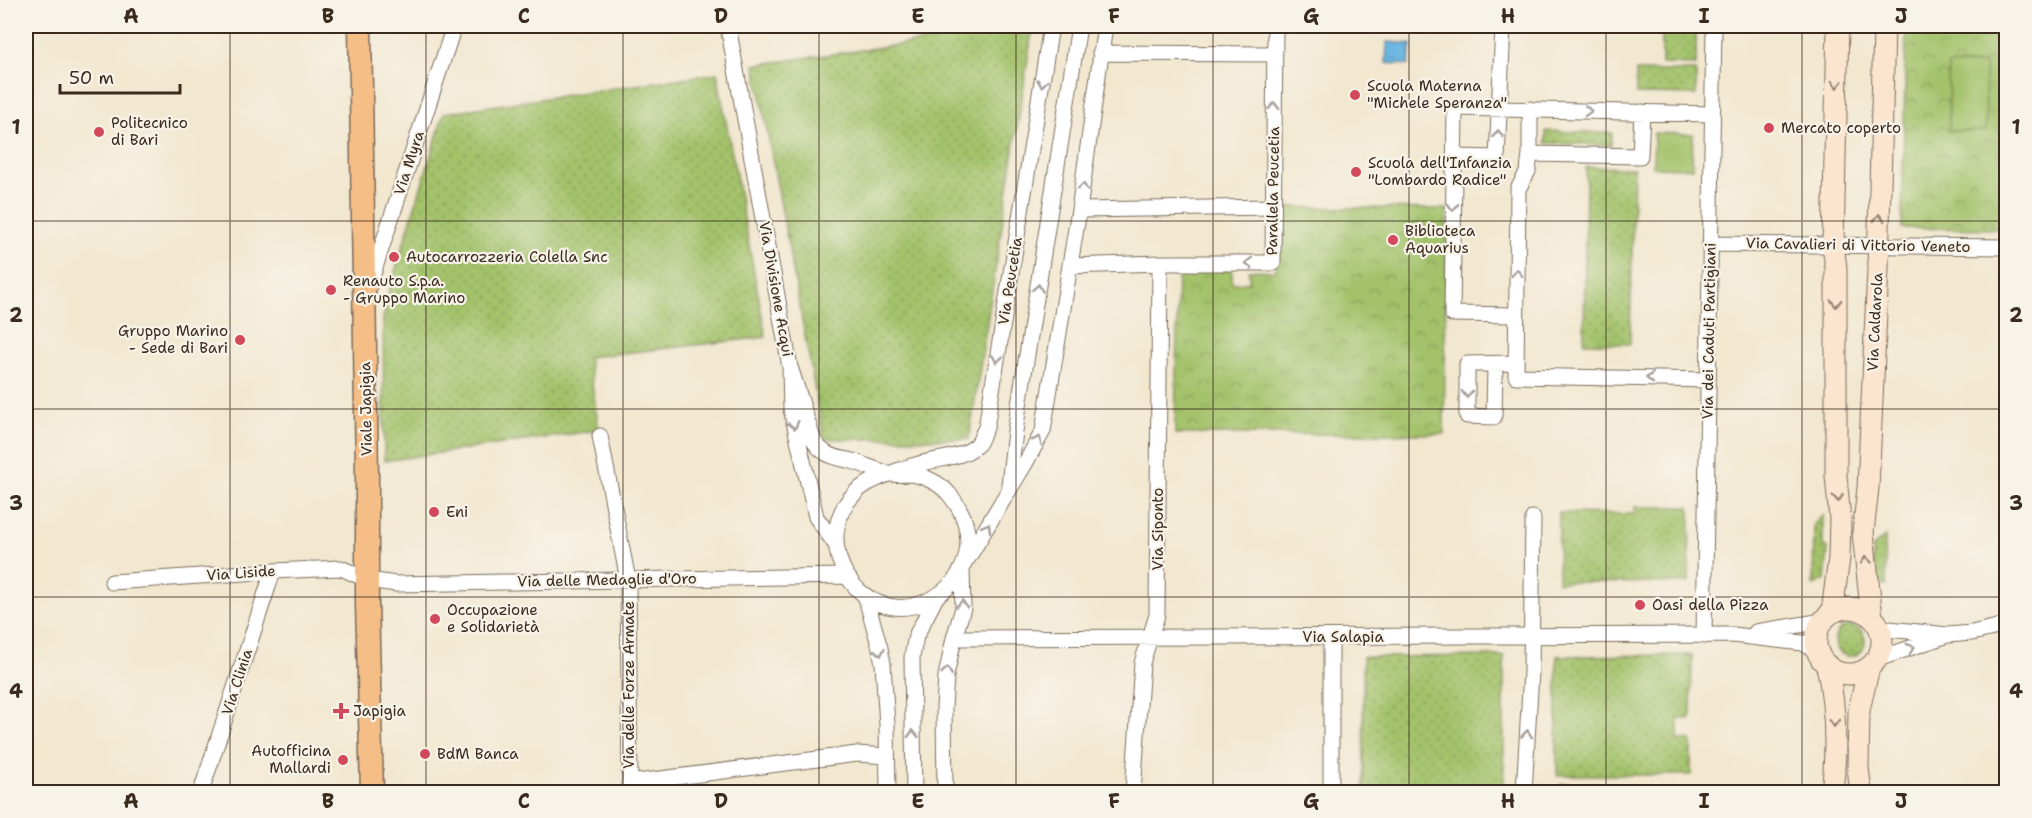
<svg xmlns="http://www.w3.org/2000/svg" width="2032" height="818" font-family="'Shantell Sans',sans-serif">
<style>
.grass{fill:url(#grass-dots);stroke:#6f7644;stroke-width:1.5}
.park{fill:url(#park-crowns);stroke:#6f7644;stroke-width:1.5}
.garden{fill:#a3c26a;stroke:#6f7644;stroke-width:1.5}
.water{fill:url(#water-ripples);stroke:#527080;stroke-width:1.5}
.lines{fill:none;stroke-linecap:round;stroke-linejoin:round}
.street-casing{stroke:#7b6c5c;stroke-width:17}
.secondary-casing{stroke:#7b6c5c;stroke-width:23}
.primary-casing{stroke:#7b6c5c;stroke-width:25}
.street{stroke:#fff;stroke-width:15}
.secondary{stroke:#fbe5cf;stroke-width:21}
.primary{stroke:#f6be87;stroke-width:22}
.oneway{stroke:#a79f9a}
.oneway2{stroke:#9b8876}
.grid{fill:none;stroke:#3b2a1e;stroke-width:1.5;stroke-opacity:0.55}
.poi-dot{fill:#d1495b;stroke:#f7f3e8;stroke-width:2}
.labels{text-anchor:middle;stroke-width:4.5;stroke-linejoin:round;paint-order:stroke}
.poi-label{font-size:15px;fill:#3b2a1e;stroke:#f7f3e8;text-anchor:start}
.street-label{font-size:15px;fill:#3b2a1e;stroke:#f7f3e8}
.neatline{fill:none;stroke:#3b2a1e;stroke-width:2}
.grid-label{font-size:20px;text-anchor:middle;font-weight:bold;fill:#3b2a1e}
</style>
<defs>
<pattern id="grass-dots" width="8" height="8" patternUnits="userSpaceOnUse" patternTransform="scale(1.5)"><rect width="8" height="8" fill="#a3c26a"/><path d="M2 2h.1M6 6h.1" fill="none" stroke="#869e57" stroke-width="1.8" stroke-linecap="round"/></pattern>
<pattern id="park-crowns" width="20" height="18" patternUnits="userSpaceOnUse" patternTransform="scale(1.5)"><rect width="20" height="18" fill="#a3c26a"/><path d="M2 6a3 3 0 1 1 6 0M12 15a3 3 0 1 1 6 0" fill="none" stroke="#869e57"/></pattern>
<pattern id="water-ripples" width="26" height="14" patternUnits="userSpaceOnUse" patternTransform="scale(1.5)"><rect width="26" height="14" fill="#69b7e3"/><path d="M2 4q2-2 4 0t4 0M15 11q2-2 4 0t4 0" fill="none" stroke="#5895b7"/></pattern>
</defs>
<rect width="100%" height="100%" fill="#f7f3e8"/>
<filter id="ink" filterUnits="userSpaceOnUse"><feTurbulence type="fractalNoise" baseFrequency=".0167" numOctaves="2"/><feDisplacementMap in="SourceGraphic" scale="12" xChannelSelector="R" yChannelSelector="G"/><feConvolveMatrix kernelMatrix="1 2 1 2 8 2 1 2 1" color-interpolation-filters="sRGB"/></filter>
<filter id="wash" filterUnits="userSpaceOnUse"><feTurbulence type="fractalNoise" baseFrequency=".008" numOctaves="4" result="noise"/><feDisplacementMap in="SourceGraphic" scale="24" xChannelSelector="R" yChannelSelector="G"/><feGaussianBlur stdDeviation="1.35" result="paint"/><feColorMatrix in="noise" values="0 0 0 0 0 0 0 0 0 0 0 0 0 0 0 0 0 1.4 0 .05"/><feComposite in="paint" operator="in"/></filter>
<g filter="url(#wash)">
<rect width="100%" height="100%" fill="#f2e7cf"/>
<path class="grass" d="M 1033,26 L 969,439 L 824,439 L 755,65 Z
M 1662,26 L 1696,26 L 1696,65 L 1662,64 Z
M 1636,71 L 1696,71 L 1696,95 L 1636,94 Z
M 717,73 L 766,337 L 588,357 L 599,430 L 384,461 L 383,319 L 389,291 L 444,113 Z
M 1546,131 L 1612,133 L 1611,145 L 1546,143 Z
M 1586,167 L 1634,168 L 1630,344 L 1584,343 Z
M 1635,507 L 1690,507 L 1689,583 L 1558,582 L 1559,513 L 1635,514 Z
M 1823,516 L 1823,546 L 1828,548 L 1825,580 L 1813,585 L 1814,524 Z
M 1885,537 L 1886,586 L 1873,579 L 1873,547 Z
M1835 641a15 15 0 1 1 30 0a15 15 0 1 1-30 0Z
M 1692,655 L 1691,719 L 1678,719 L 1678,740 L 1691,740 L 1691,775 L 1557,775 L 1557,656 Z
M 1504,656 L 1504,792 L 1364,792 L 1363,657 Z"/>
<path class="park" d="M 1906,26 L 2006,26 L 2006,229 L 1902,228 Z
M 1278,207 L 1447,209 L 1444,434 L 1175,434 L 1178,269 L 1232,270 L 1232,283 L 1249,283 L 1249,270 L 1276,271 Z"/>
<path class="garden" d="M 1985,64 L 1986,131 L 1949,131 L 1948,65 Z
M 1654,133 L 1693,134 L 1692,168 L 1653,167 Z
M 1561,784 L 1612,784 L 1612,792 L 1561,792 Z"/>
<path class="water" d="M 1387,42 L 1411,44 L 1409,65 L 1386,63 Z"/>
</g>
<g filter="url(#ink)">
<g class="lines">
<g class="street-casing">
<path id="street" d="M 728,26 L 790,367 L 791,409 L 816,517 L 836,545
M 1100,53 L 1274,54
M 1530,109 L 1530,154 L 1528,171 L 1518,189 L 1516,376 L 1708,380
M 1530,154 L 1640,156 L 1642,112
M 1454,157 L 1497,158 L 1503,26
M 1079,210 L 1273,207
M 1710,244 L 2006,247
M 1070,266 L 1160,263 L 1273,263 L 1275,26
M 369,286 L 454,26
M 1516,315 L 1452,314 L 1455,108 L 1712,114
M 1495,364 L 1494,417 L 1467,416 L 1467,364 L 1515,363
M 790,367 C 796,385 802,404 808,423 C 810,429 812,439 816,444 C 818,447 823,451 826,453 C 833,458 844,459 852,461 C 865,465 878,471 891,474 C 896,475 903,474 909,474 C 923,475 940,483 949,494 C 981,531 972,582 925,602 C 860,630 805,541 856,492 C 869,479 909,466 927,462 C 943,458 965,457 978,444 C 981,440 983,432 986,428 L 1051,26
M 600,436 L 628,580 L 630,792
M 1009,485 L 1015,431 L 1079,26
M 968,558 L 1026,462 L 1043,431 L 1079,210 L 1105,26
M 112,582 L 273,571 L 341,568 L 368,580 L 396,584 L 846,576
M 865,595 L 880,648 L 883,664 L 887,725 L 888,792
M 1879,628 L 1948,635 L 1972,633 L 2006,625
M 1756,632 L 1823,621
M 1704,636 L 1714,26
M 954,638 L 1733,635 L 1803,643 L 1818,652
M 1875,660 L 1945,636
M 629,783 L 857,754 L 887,756
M 1331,786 L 1331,637
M 201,792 L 273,571
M 914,792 L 912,657 L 916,636 L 936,597
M 945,792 L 944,708 L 946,676 L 954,638 L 963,608 L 962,569
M 1133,792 L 1142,663 L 1157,615 L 1160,263
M 1524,792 L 1531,672 L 1533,518"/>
</g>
<g class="secondary-casing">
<path id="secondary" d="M1816 641a33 33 0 1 1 66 0a33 33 0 1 1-66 0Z
M 1832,612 L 1839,558 L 1840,519 L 1836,476 L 1836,268 L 1833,245 L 1838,26
M 1872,618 L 1863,533 L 1868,488 L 1878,269 L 1884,26
M 1827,665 C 1836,708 1837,750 1832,792
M 1861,792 L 1858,768 L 1859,710 L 1869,667"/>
</g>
<g class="primary-casing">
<path id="primary" d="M 360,26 L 367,474 L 367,603 L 372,792"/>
</g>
<use href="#street" class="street"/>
<use href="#secondary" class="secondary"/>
<use href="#primary" class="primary"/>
</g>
<defs><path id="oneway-chevron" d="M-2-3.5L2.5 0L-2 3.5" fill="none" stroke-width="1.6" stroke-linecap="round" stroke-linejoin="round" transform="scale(1.5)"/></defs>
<g class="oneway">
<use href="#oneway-chevron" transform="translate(1042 83) rotate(99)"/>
<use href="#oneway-chevron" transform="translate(1274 106) rotate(-90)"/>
<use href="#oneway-chevron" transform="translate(1588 111) rotate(2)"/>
<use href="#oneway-chevron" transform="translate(1498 134) rotate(-89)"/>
<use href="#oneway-chevron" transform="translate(1083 187) rotate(-82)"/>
<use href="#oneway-chevron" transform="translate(1453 207) rotate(91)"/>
<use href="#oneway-chevron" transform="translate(1249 263) rotate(-180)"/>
<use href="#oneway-chevron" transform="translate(1517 273) rotate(-89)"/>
<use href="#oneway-chevron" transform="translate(1038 288) rotate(-81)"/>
<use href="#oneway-chevron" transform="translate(997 359) rotate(99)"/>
<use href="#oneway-chevron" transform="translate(1650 378) rotate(-179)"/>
<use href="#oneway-chevron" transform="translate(1467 394) rotate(90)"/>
<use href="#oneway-chevron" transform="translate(794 425) rotate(77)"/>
<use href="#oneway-chevron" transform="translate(1038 440) rotate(-63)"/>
<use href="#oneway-chevron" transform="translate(987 527) rotate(-60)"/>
<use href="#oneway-chevron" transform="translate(962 604) rotate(-86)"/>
<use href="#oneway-chevron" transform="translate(1911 648) rotate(-17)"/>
<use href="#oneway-chevron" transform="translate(880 652) rotate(79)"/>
<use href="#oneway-chevron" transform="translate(947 671) rotate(-81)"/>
<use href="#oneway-chevron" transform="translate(913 734) rotate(-91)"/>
<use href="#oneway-chevron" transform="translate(1527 734) rotate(-86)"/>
</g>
<g class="oneway2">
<use href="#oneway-chevron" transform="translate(1837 84) rotate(91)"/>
<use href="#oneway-chevron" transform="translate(1879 218) rotate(-89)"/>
<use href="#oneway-chevron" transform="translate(1836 303) rotate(90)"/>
<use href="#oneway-chevron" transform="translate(1838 498) rotate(85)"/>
<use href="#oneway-chevron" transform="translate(1866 560) rotate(-95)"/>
<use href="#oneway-chevron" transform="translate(1834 723) rotate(88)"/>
</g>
</g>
<path class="grid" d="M 230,26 L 230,792M 426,26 L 426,792M 623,26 L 623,792M 819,26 L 819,792M 1016,26 L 1016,792M 1213,26 L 1213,792M 1409,26 L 1409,792M 1606,26 L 1606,792M 1802,26 L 1802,792M 26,221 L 2006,221M 26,409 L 2006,409M 26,597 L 2006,597"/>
<g class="poi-dot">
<circle cx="1355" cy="95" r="6"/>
<circle cx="1769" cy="128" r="6"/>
<circle cx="99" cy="132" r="6"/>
<circle cx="1356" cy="172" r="6"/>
<circle cx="1393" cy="240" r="6"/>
<circle cx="394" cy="257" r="6"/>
<circle cx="331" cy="290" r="6"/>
<circle cx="240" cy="340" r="6"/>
<circle cx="434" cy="512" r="6"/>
<circle cx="1640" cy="605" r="6"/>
<circle cx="435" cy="619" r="6"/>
<path d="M338 702h6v6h6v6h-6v6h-6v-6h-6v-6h6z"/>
<circle cx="425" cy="754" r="6"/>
<circle cx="343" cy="760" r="6"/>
</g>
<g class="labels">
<g class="poi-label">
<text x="1367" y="91">Scuola Materna<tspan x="1367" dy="17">"Michele Speranza"</tspan></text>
<text x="111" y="128">Politecnico<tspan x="111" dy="17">di Bari</tspan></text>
<text x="1781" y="133">Mercato coperto</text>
<text x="1368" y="168">Scuola dell'Infanzia<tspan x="1368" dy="17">"Lombardo Radice"</tspan></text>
<text x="1405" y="236">Biblioteca<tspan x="1405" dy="17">Aquarius</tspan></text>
<text x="406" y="262">Autocarrozzeria Colella Snc</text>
<text x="343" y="286">Renauto S.p.a.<tspan x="343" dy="17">- Gruppo Marino</tspan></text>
<text x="228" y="336" text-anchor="end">Gruppo Marino<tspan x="228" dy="17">- Sede di Bari</tspan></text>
<text x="446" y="517">Eni</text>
<text x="1652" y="610">Oasi della Pizza</text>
<text x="447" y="615">Occupazione<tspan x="447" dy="17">e Solidarietà</tspan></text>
<text x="353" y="716">Japigia</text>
<text x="331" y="756" text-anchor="end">Autofficina<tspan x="331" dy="17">Mallardi</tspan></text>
<text x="437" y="759">BdM Banca</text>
</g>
<g class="street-label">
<text transform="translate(409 163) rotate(-72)" y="5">Via Myra</text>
<text transform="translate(1273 191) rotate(-89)" y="5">Parallela Peucetia</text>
<text transform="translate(1858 245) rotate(1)" y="5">Via Cavalieri di Vittorio Veneto</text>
<text transform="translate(1010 281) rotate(-81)" y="5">Via Peucetia</text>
<text transform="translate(776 289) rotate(80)" y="5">Via Divisione Acqui</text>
<text transform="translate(1875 322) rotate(-87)" y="5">Via Caldarola</text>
<text transform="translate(1709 331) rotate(-89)" y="5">Via dei Caduti Partigiani</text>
<text transform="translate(366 409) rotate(-91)" y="5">Viale Japigia</text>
<text transform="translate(1158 529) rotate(-90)" y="5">Via Siponto</text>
<text transform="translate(241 573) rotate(-4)" y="5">Via Liside</text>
<text transform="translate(607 580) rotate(-1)" y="5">Via delle Medaglie d'Oro</text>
<text x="1343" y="642">Via Salapia</text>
<text transform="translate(237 682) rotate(-72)" y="5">Via Clinia</text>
<text transform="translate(629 685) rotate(-90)" y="5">Via delle Forze Armate</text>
</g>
</g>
<rect width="2032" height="818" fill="none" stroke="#f7f3e8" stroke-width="66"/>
<path d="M60 84v9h120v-9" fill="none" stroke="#3b2a1e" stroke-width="3"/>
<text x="69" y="84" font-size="18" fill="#3b2a1e" stroke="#f7f3e8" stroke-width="4.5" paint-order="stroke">50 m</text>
<rect x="33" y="33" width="1966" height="752" class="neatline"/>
<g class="grid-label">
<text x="131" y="23">A</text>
<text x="328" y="23">B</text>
<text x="524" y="23">C</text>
<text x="721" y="23">D</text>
<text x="918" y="23">E</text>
<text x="1114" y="23">F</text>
<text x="1311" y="23">G</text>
<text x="1508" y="23">H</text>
<text x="1704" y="23">I</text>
<text x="1901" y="23">J</text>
<text x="16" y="134">1</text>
<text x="2016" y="134">1</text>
<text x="16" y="322">2</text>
<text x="2016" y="322">2</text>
<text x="16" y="510">3</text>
<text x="2016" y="510">3</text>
<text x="16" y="698">4</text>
<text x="2016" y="698">4</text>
<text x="131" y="808">A</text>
<text x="328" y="808">B</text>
<text x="524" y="808">C</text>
<text x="721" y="808">D</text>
<text x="918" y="808">E</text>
<text x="1114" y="808">F</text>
<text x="1311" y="808">G</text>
<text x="1508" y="808">H</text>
<text x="1704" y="808">I</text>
<text x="1901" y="808">J</text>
</g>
</svg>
